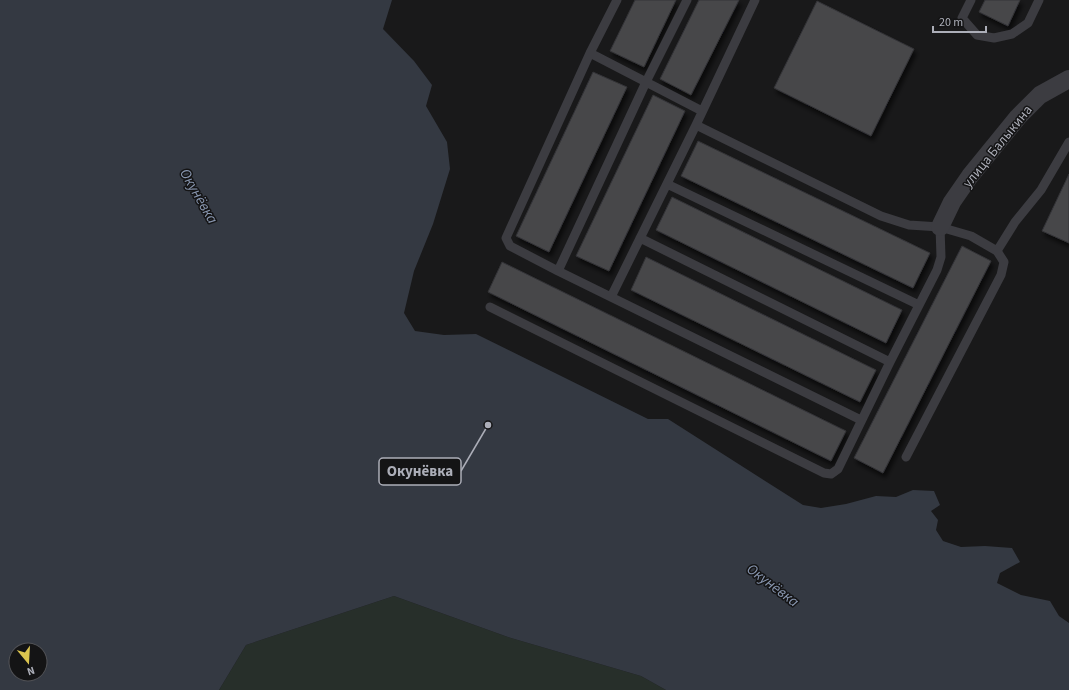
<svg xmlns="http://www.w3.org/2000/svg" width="1069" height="690" font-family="'Source Sans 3',sans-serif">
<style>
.green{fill:#272f2a}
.water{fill:#343942;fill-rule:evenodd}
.building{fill:#46464a;stroke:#333336;filter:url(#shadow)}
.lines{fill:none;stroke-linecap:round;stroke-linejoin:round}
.service{stroke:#3c3c41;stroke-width:9}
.minor{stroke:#3c3c41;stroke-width:18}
.labels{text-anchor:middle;stroke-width:3;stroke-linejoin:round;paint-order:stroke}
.street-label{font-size:14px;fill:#acaeb8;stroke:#141415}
.water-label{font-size:15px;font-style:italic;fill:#8896af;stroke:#141415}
.leader{fill:none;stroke:#acaeb8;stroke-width:1.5}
.callout-dot{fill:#acaeb8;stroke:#141415;stroke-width:1.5}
.callout{fill:#141415;stroke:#acaeb8;stroke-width:1.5}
.callout-label{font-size:15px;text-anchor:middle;font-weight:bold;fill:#acaeb8}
</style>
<defs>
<filter id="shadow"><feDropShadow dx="2.5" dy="4.5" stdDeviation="2" flood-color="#0009"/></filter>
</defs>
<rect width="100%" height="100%" fill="#19191a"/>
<path class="green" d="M 394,596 L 511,638 L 641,676 L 666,690 L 219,690 L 246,645 Z"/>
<path class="water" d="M 0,0 L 392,0 L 383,29 L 414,61 L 432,85 L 426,106 L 447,142 L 450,169 L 433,224 L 414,271 L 404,313 L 415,331 L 444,335 L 476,334 L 648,419 L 668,419 L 803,505 L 821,508 L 846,504 L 876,496 L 896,497 L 913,490 L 934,491 L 940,505 L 931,511 L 938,520 L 936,530 L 943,541 L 961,547 L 985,546 L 1012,548 L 1020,562 L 1000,573 L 997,583 L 1021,595 L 1050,601 L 1059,616 L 1069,623 L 1069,690 L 666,690 L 641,676 L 511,638 L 394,596 L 246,645 L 219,690 L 0,690 ZM 16,650 L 40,650 L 40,674 L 16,674 Z"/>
<path class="building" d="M 635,0 L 676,0 L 644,67 L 610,51 Z
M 699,0 L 739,0 L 691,95 L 660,79 Z
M 985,0 L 1020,0 L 1008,26 L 979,12 Z
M 817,1 L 914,49 L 871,136 L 774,88 Z
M 593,72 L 627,87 L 549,252 L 516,236 Z
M 653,95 L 685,111 L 609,271 L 576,256 Z
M 698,141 L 930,253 L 913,288 L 681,176 Z
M 1069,174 L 1069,243 L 1042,231 Z
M 672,197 L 902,310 L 886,343 L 656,230 Z
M 962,246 L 991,261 L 883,473 L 854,458 Z
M 646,257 L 876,370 L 860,402 L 631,290 Z
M 502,262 L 846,431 L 831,461 L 488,292 Z"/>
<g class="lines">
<path class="service" d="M 617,0 L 590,53 L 506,238 L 510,246 L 558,271 L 861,420
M 971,0 L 962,18 L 977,35 L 994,38 L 1012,34 L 1028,23 L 1039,0
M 590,53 L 702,111
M 696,125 L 881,216 L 909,225 L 940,227 L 971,236 L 997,251 L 1004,262 L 1001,275 L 906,457
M 667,184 L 919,305
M 640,238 L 890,362
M 997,251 L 1015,222 L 1041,190 L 1069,142
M 558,271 L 646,82 L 687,0
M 611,297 L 696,125 L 755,0
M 490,307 L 824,473 L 831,474 L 838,469 L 890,362 L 937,270 L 941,257 L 940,227"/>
<path class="minor" d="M 940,227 L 952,202 L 970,176 L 1018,117 L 1040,95 L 1069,79"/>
</g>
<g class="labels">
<g class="street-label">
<text transform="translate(997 146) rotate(-51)" y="5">улица Балыкина</text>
</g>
<g class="water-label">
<text transform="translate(199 196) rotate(60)" y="5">Окунёвка</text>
<text transform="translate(773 585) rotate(37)" y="5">Окунёвка</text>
</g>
</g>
<path class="leader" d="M488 425L461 471"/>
<circle class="callout-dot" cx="488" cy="425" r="4"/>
<rect class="callout" x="379" y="458" width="82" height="27" rx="4"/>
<g class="callout-label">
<text x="420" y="476">Окунёвка</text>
</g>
<g transform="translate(28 662) rotate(162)"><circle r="19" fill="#141415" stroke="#515256"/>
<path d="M0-3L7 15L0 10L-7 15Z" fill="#dcc54f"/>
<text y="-6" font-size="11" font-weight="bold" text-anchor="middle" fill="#acaeb8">N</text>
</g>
<path d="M933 26v6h53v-6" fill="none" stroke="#acaeb8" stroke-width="2"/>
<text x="939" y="26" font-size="12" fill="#acaeb8" stroke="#141415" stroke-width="3" paint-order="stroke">20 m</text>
</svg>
